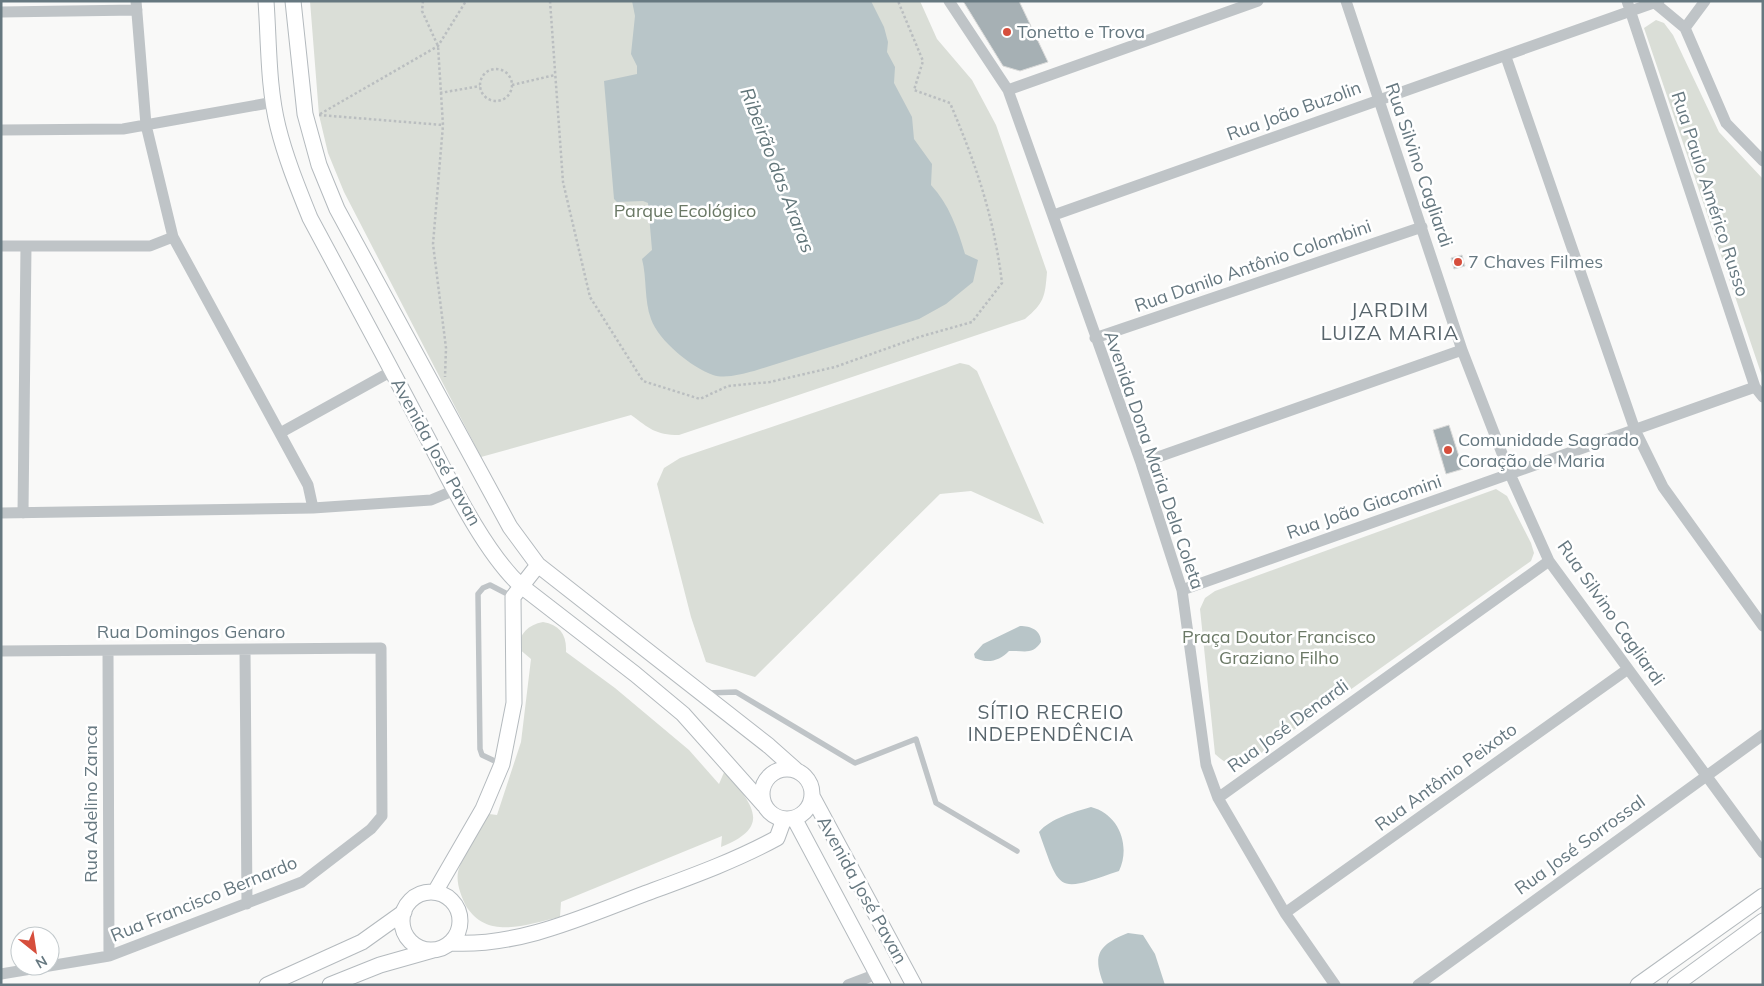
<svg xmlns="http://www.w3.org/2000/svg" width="1764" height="986" font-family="Mulish,sans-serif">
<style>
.green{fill:#daded7}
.water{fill:#b8c5c8}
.building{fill:#a6b0b4;stroke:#dbdbda}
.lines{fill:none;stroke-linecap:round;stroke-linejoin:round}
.secondary-casing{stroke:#b4babe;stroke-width:17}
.path{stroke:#babec0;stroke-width:2.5;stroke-dasharray:2.5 2.5;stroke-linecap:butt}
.lane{stroke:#bfc4c7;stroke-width:5.5}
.street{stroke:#bfc4c7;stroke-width:11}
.secondary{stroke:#fff;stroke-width:15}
.poi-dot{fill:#d64e3c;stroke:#fff;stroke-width:2}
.labels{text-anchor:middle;stroke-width:5;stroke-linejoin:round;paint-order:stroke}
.poi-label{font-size:18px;fill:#667880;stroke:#fff;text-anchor:start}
.street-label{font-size:18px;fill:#667880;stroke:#fff}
.park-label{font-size:18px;fill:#6b7966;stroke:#fff}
.water-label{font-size:19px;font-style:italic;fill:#62767a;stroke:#fff}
.neighbourhood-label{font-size:19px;letter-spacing:1px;fill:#58656c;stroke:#fff}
.quarter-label{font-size:20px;letter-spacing:1px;fill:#58656c;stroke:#fff}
</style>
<rect width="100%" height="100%" fill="#f9f9f8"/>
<path class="green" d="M 310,1 L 920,1 L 937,39 L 972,80 L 996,125 L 1047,272 C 1045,297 1044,303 1025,319 L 679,435 C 655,435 649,428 631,415 L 481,457 L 344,192 L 328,153 L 319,115 Z
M 1656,20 L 1664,23 L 1673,35 L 1719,132 L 1763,179 L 1763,379 L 1644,28 Z
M 960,363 L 969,365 L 977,371 L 1044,524 L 971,491 L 940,494 L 755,677 L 706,662 L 691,617 L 657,484 L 664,468 L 680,458 Z
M 1496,489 L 1507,496 L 1531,543 L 1534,553 L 1531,561 L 1246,764 C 1231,767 1226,764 1215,754 L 1200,609 L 1205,598 L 1215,591 Z
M 543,622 C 560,625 567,635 566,652 L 615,688 L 689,750 L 719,784 L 725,770 C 750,803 775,826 721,847 L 722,836 L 561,902 L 560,917 C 527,924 488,941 466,906 C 461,896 456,883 458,872 C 461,859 481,828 489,814 L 497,815 L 521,742 L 531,659 L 518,648 C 520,633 528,625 543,622 Z"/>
<path class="water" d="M 632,1 L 871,1 L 884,27 L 888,42 L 887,52 L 895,67 L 894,83 L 912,117 L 914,139 L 932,164 L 931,185 C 949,204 958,230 965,254 L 978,260 L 973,282 L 946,304 L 919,319 L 754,371 C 742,374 725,379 713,375 C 691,367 659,341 651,319 C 644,300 647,278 642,259 L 652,250 L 648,203 L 643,201 L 617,202 L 614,199 L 604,81 L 637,74 L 637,66 L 631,54 L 635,16 Z
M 1020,626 C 1031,626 1041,630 1041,642 C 1032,656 1023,650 1009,651 C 1000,661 987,664 975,658 L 974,654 L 983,644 Z
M 1091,807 C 1119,814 1131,846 1119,871 C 1057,892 1061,894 1039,832 C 1051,818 1074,812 1091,807 Z
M 1128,933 L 1143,935 L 1155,954 L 1165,985 L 1104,985 C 1092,955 1098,945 1128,933 Z"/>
<path class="building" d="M 963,1 L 1019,1 L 1048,62 L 1020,71 L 1003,66 Z
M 1462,255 L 1465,266 L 1454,269 L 1451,258 Z
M 1449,425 L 1463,469 L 1446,474 L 1433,430 Z"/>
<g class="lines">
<g class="secondary-casing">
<path id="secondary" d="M 266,1 C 269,43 268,87 278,127 C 286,159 298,188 310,218 C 350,292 389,365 428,439 C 451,483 484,551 520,585 L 635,674 L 683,714 L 764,805
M 293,1 L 305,114 L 319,165 L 337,209 L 510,527 L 538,565 L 769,746 L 796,770
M762 794a25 25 0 1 1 50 0a25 25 0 1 1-50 0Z
M 812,796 L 914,985
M 794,818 L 883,985
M 435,892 L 483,809 L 502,764 L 514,703 L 513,597 L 538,565
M402 921a29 29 0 1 1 58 0a29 29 0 1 1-58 0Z
M 451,943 C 518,947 583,917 644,894 C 690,877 735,861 777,838 L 784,819
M 267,985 L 362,942 L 404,912
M 330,985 L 380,965 L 433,950
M 1638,985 L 1763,896
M 1675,985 L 1763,921"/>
</g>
<path class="path" d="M 423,1 L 422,11 L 438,46 L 443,125 L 433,244 L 446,348 L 445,377
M 550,1 L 563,182 L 590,297 L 643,381 L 700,399 L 728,386 L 770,382 L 835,367 L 919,337 L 972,322 L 1002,283 C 994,217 976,164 950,103 L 914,90 L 923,61 L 898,1
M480 85a16 16 0 1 1 32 0a16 16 0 1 1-32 0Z
M 512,85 L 555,75
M 440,93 L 480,86
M 320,114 L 438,46 L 466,1
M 319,115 L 443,125"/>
<path class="lane" d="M 707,693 L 736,692 L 855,763 L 916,739 L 936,803 L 1017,851
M 501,764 L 482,755 L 480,749 L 478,594 L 483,588 L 490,585 L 513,597"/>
<path class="street" d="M 136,1 L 146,125 L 173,237 L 308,485 L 313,508
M 949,1 L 1008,90 L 1141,463 L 1182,590 L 1206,765 L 1218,798 L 1285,913 L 1335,985
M 1346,1 L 1462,350 L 1510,474 L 1549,561 L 1763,853
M 1627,1 L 1755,387 L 1763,397
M 1655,3 L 1685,28 L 1726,123 L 1763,161
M 1,12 L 137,10
M 1685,28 L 1705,1
M 1506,57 L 1635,430 L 1663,487 L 1763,626
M 1008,90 L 1258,1
M 1,130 L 123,129 L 274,102
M 1054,215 L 1659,1
M 1,246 L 150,246 L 173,237
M 1095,338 L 1422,227
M 280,433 L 392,371
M 1141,463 L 1462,350
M 1,513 L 313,508 L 431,500 L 455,490
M 23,513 L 26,246
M 1182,590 L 1755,387
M 245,650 L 247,904
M 1,651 L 381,648 L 382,816 L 371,829 L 302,882 L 109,956 L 1,974
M 108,651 L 109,956
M 1218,798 L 1549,561
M 1285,913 L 1628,669
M 848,985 L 877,974
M 1418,985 L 1763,735"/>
<use href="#secondary" class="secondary"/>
</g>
<g class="poi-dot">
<circle cx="1007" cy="32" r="5"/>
<circle cx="1458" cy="262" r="5"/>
<circle cx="1448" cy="450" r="5"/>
</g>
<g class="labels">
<g class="poi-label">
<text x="1017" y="38">Tonetto e Trova</text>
<text x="1468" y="268">7 Chaves Filmes</text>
<text x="1458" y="446">Comunidade Sagrado<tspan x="1458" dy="21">Coração de Maria</tspan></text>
</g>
<g class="street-label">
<text transform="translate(1294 111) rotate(-20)" y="6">Rua João Buzolin</text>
<text transform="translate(1419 165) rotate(71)" y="6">Rua Silvino Cagliardi</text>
<text transform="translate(1710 194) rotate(72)" y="6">Rua Paulo Américo Russo</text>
<text transform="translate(1253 266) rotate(-19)" y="6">Rua Danilo Antônio Colombini</text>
<text transform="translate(436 452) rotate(61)" y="6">Avenida José Pavan</text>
<text transform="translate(1154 460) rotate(71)" y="6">Avenida Dona Maria Dela Coleta</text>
<text transform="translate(1364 507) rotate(-19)" y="6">Rua João Giacomini</text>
<text transform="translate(1611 613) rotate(55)" y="6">Rua Silvino Cagliardi</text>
<text x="191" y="638">Rua Domingos Genaro</text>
<text transform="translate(1288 726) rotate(-36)" y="6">Rua José Denardi</text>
<text transform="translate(1446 777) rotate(-36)" y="6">Rua Antônio Peixoto</text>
<text transform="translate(91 804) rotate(-90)" y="6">Rua Adelino Zanca</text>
<text transform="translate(1580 845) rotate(-36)" y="6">Rua José Sorrossal</text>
<text transform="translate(862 890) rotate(61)" y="6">Avenida José Pavan</text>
<text transform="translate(204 899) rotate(-22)" y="6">Rua Francisco Bernardo</text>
</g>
<g class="park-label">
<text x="685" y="217">Parque Ecológico</text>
<text x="1279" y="643">Praça Doutor Francisco<tspan x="1279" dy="21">Graziano Filho</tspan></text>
</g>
<g class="water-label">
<text transform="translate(778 170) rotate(69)" y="7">Ribeirão das Araras</text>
</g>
<g class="neighbourhood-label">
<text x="1051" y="719">SÍTIO RECREIO<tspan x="1051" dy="22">INDEPENDÊNCIA</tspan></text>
</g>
<g class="quarter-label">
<text x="1390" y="317">JARDIM<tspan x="1390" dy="23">LUIZA MARIA</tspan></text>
</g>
</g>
<rect width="1764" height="986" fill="none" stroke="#667880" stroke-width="5"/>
<g transform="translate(35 951) rotate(150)"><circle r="24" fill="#ffffff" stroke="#c2c9cc"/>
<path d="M0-4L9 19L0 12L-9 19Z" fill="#d64e3c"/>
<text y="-8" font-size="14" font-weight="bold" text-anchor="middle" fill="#667880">N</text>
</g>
</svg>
